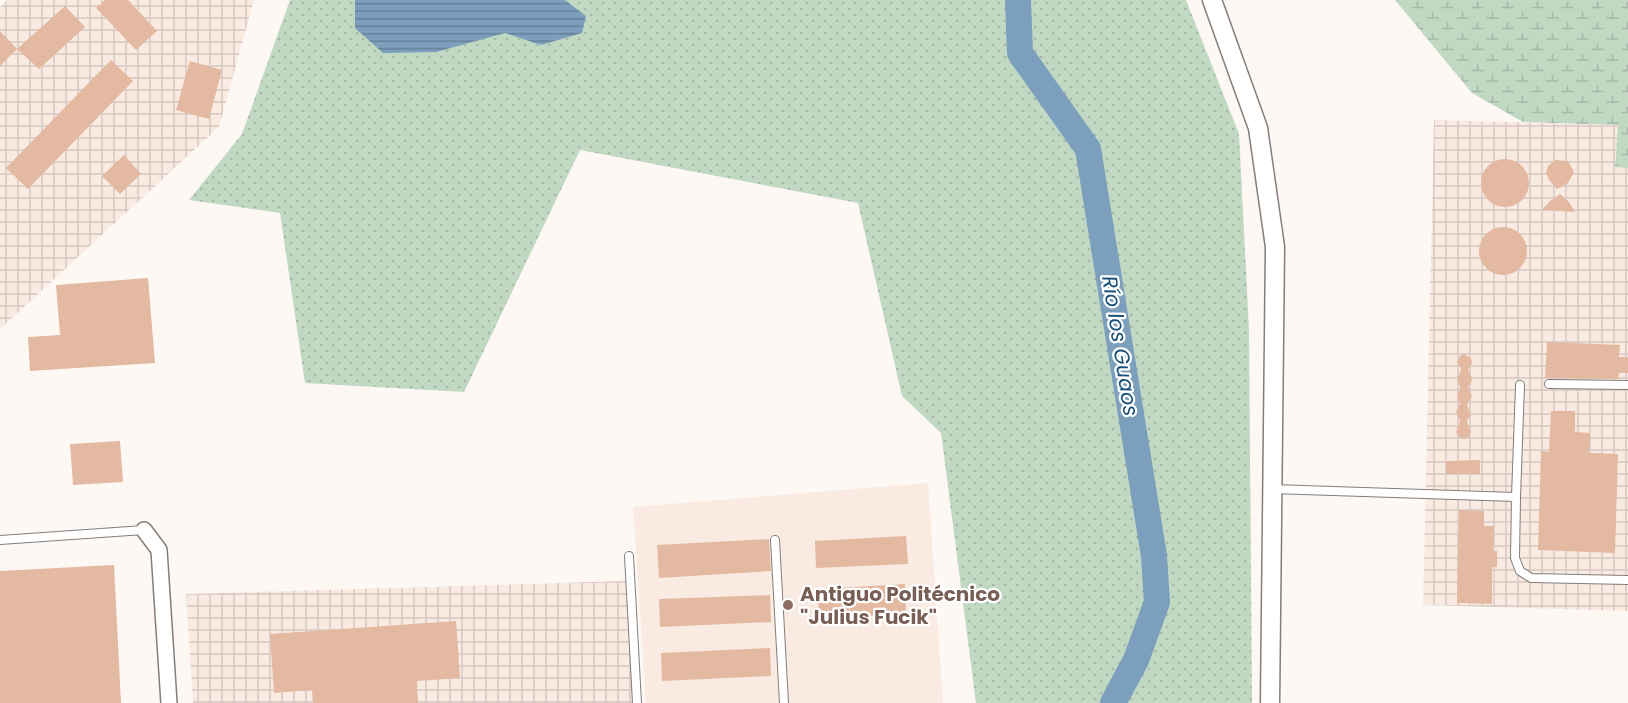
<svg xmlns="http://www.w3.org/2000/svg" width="1628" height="703" font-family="Poppins,sans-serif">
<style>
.built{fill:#faebe2}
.industrial{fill:url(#industrial-grid)}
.grass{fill:url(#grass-dots)}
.wetland{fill:url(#wetland-marsh)}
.water{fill:url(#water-rules)}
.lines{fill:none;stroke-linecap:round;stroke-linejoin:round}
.river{stroke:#7b9fbc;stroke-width:26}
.building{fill:#e3b9a1}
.service-casing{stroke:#847d79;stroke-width:10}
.minor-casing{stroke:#847d79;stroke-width:18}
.tertiary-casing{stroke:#847d79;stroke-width:21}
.service{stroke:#fff;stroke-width:8}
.minor{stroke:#fff;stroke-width:15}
.tertiary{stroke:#fff;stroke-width:18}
.education-dot{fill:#8d6e63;stroke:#fff;stroke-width:2}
.labels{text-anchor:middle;stroke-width:4.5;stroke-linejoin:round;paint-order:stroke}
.education-label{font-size:20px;font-weight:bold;fill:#785e54;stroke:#fff;text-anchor:start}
.water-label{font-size:21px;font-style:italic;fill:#175079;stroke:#fff}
</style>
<defs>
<pattern id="industrial-grid" width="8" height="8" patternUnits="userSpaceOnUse" patternTransform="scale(1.5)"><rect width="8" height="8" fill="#faebe2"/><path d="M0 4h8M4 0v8" fill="none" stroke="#d6c9c1"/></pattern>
<pattern id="grass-dots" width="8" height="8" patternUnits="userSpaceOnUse" patternTransform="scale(1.5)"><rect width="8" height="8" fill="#c1d8c3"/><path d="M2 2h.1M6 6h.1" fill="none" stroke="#a6b9a7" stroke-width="1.8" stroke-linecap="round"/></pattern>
<pattern id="wetland-marsh" width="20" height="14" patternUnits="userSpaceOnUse" patternTransform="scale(1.5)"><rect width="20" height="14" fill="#c1d8c3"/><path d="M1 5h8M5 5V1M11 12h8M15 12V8" fill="none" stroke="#a6b9a7"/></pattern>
<pattern id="water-rules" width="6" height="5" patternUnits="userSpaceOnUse" patternTransform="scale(1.5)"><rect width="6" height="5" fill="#7b9fbc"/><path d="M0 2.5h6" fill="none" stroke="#658198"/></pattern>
</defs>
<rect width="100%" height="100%" fill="#fef8f4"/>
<path class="built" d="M 928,483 L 943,703 L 646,703 L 633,507 Z"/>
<path class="industrial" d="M 7,0 L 254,0 L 219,127 L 0,329 L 0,7 Z
M 1434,120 L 1618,125 L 1615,167 L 1628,168 L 1628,611 L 1423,605 Z
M 626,581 L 633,703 L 193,703 L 186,594 Z"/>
<path class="grass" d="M 290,0 L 1186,0 L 1239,134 L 1249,329 L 1252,703 L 976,703 L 941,433 L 902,396 L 858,203 L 580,150 L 464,392 L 305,383 L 280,213 L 189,200 L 242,134 Z"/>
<path class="wetland" d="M 1395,0 L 1628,0 L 1628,168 L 1615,167 L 1618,125 L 1523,122 L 1472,93 Z"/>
<path class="water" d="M 355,0 L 565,0 L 586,16 L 582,33 L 541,45 L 505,33 L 436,52 L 383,53 L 355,28 Z"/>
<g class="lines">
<path class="river" d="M 1018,0 L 1020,53 L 1088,149 L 1154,556 L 1157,602 L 1136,660 L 1113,703"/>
</g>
<path class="building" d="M 105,0 L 128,0 L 157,31 L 136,50 L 96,8 Z
M 65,6 L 85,27 L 39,69 L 17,49 Z
M 0,31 L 17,49 L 0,66 Z
M 111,60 L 133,81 L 28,189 L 6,168 Z
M 190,61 L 222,70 L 209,119 L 176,110 Z
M 124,155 L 141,174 L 120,194 L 102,176 Z
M1481 183a24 24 0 1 1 48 0a24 24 0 1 1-48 0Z
M 1555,160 L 1568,161 L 1574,172 L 1568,183 L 1557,189 L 1549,180 L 1546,173 L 1548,166 Z
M 1560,194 L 1569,202 L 1575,212 L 1542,210 L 1550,201 Z
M1479 251a24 24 0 1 1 48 0a24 24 0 1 1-48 0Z
M 148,278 L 155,363 L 30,371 L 28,337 L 60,335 L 56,285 Z
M 1547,342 L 1620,345 L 1619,357 L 1628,357 L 1628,373 L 1619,373 L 1618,379 L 1545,378 Z
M 1464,354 L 1471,358 L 1472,363 L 1468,370 L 1472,378 L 1471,383 L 1468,386 L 1472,397 L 1467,405 L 1471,415 L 1467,421 L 1471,432 L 1469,437 L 1464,439 L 1460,438 L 1456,432 L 1460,421 L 1456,412 L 1460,403 L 1457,397 L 1460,387 L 1457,380 L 1461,369 L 1457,362 L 1460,356 Z
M 1551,411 L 1575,411 L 1575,432 L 1590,433 L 1589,453 L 1618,454 L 1615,553 L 1538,550 L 1541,451 L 1549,452 Z
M 120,441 L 123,482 L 73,485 L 70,444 Z
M 1480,460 L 1480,474 L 1446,474 L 1446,461 Z
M 1459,510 L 1484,511 L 1484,526 L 1494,526 L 1493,551 L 1497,551 L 1497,567 L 1492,567 L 1492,604 L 1457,603 Z
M 906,536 L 908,564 L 816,568 L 815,541 Z
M 769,539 L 771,571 L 659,578 L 657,545 Z
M 114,565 L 121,703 L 0,703 L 0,571 Z
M 905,584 L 906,614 L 819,619 L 817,589 Z
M 770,595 L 771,622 L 660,627 L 659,599 Z
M 456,621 L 460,678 L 417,681 L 418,703 L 313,703 L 312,690 L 274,693 L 270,634 Z
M 770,648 L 771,676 L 662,681 L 661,653 Z"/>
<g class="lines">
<g class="service-casing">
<path id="service" d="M 1549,384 L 1628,385
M 1272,489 L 1516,497 L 1515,558 L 1520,571 L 1531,578 L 1628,580
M 1516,497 L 1520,385
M 0,540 L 144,530
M 775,540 L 784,703
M 629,556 L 637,703"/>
</g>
<g class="minor-casing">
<path id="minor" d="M 144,530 L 159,550 L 169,703"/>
</g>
<g class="tertiary-casing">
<path id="tertiary" d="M 1212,0 L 1258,128 L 1275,247 L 1270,703"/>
</g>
<use href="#service" class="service"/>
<use href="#minor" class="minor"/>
<use href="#tertiary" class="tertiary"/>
</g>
<circle class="education-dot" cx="788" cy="605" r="6"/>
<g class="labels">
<g class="education-label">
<text x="800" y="601">Antiguo Politécnico<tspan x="800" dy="23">"Julius Fucik"</tspan></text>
</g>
<g class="water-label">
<text transform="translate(1120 346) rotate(81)" y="7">Río los Guaos</text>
</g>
</g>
</svg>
